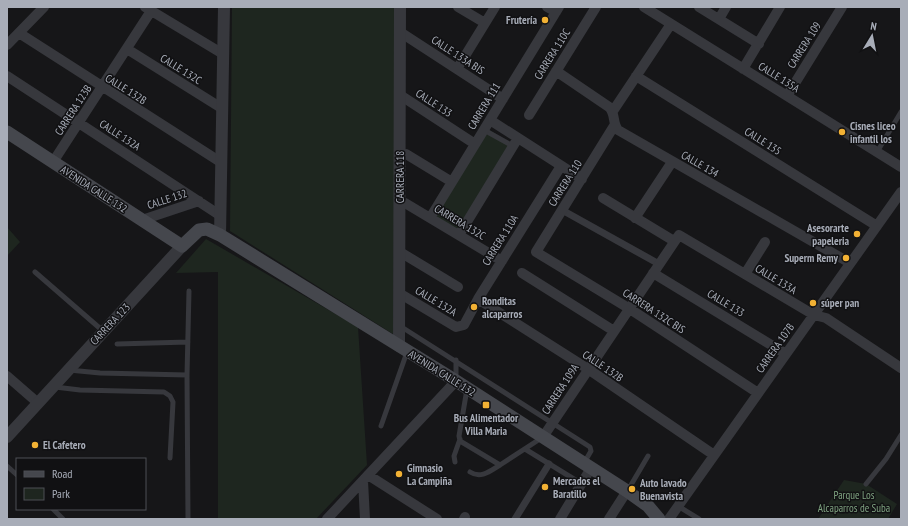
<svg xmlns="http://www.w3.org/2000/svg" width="908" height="526" font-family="'PT Sans Narrow',sans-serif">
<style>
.green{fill:#1e261f}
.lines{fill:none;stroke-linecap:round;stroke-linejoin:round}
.service{stroke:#37383d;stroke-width:5}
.pedestrian{stroke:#37383d;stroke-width:7}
.minor{stroke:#37383d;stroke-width:10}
.tertiary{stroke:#37383d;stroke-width:12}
.secondary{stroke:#45474d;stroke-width:13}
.poi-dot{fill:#f2b134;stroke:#111113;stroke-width:1.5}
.labels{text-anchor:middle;stroke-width:3;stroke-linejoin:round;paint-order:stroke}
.poi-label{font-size:11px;font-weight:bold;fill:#a8adb8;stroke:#111113;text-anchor:start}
.street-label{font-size:11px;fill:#a8adb8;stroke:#111113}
.park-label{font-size:11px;fill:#7fa381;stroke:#111113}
</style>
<rect width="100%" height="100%" fill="#161618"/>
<path class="green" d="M 232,7 L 396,7 L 393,334 L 230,231 Z
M 488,129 L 511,143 L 457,231 L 434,216 Z
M 7,227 L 20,242 L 7,256 Z
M 206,239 L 358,327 L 367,465 L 316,519 L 218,519 L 218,272 L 176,273 Z
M 844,480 L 866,484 L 897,504 L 888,519 L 818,519 Z"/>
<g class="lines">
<path class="service" d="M 484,130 L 513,146
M 877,152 L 901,112
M 35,272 L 103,331
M 400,326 L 590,447 L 591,451 L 584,463
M 117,344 L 188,342
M 456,360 L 456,379
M 69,370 L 100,373 L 187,375
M 55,387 L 80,390 L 164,392 L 170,396 L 173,402 L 170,458
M 467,389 L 459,436 L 460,441 L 500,465 L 543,437
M 381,426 L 407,352
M 525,449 L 582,484
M 455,462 L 454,456 L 460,439
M 7,466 L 17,475
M 470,472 C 481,479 490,471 500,465
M 866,484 L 886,459 L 901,435
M 628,490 L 648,456
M 678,506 L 699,519
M 53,509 L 63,519
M 188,519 L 187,375 L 189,291"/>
<path class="pedestrian" d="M 562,210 L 659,264
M 515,519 L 549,464"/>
<path class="minor" d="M 145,7 L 223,54
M 458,7 L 485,23
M 547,7 L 556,12
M 644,7 L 901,167
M 699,7 L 759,44
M 719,19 L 726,7
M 400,32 L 503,99
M 19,33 L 222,163
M 7,45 L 44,7
M 127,49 L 223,109
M 457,69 L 495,7
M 743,69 L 780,7
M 556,71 L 609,107 C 616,114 612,123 618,130 L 850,263
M 7,76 L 221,216
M 636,76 L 877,226
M 400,95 L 475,144
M 787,96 L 842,7
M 613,111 L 671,24
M 529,115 L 596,7
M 490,120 L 582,179
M 614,126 L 536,252 L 630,309 L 758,393
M 406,154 L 452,182
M 53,162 L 151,11
M 603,198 L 674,241
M 405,203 L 502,261
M 430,218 L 559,7
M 635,218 L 672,162
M 142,220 L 199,201
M 459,235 L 518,138
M 400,252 L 458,287
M 522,273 L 614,331
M 653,273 L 786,354
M 745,274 L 765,242
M 399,293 L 456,327 L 464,325 L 478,299 L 561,166
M 478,299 L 588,369 L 714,455
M 7,376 L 38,403
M 543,437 L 679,235 L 814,315 L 826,318 L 901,368
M 368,475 L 437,519
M 363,481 L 365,519
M 327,519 L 456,381
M 464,519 L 465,517
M 560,519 L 591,468
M 609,519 L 627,491
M 669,519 L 901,192"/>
<path class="tertiary" d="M 220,235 L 224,7
M 399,346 L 400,7
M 7,437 L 182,246"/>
<path class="secondary" d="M 7,132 L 182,246 L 199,230 L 207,229 L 220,235 L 453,379 L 627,491 L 648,506 L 659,519"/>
</g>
<g class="poi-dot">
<circle cx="545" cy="20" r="4"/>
<circle cx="842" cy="132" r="4"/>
<circle cx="857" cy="234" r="4"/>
<circle cx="846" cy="258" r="4"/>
<circle cx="813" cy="303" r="4"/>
<circle cx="474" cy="307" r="4"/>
<rect x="482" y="401" width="8" height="8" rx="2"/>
<circle cx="35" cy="445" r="4"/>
<circle cx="399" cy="474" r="4"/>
<circle cx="545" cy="487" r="4"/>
<circle cx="632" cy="489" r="4"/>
</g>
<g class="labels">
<g class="poi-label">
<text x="537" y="24" text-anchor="end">Frutería</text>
<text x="850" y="130">Cisnes liceo<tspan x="850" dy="13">infantil los</tspan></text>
<text x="849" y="232" text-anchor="end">Asesorarte<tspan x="849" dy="13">papeleria</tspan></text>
<text x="838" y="262" text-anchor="end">Superm Remy</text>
<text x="482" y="305">Ronditas<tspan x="482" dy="13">alcaparros</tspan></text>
<text x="821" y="307">súper pan</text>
<text x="486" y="422" text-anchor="middle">Bus Alimentador<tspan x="486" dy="13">Villa Maria</tspan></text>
<text x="43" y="449">El Cafetero</text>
<text x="407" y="472">Gimnasio<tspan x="407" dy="13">La Campiña</tspan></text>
<text x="553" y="485">Mercados el<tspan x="553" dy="13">Baratillo</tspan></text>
<text x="640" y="487">Auto lavado<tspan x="640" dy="13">Buenavista</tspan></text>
</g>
<g class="street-label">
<text transform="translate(804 45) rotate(-58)" y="4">CARRERA 109</text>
<text transform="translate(552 54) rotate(-58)" y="4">CARRERA 110C</text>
<text transform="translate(458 55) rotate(33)" y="4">CALLE 133A BIS</text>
<text transform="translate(181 69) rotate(32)" y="4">CALLE 132C</text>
<text transform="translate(779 77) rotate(32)" y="4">CALLE 135A</text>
<text transform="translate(126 89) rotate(32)" y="4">CALLE 132B</text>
<text transform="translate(434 103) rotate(33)" y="4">CALLE 133</text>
<text transform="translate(484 106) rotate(-59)" y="4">CARRERA 111</text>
<text transform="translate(73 110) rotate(-57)" y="4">CARRERA 123B</text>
<text transform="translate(120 135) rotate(33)" y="4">CALLE 132A</text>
<text transform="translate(763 141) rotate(32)" y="4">CALLE 135</text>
<text transform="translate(700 164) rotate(30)" y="4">CALLE 134</text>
<text transform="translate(400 177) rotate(-90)" y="4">CARRERA 118</text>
<text transform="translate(565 183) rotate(-58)" y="4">CARRERA 110</text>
<text transform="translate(94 189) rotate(33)" y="4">AVENIDA CALLE 132</text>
<text transform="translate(167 199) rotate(-18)" y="4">CALLE 132</text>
<text transform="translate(460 222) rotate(31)" y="4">CARRERA 132C</text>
<text transform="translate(500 240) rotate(-58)" y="4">CARRERA 110A</text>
<text transform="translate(776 279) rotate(31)" y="4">CALLE 133A</text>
<text transform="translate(436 301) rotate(31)" y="4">CALLE 132A</text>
<text transform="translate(726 303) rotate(31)" y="4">CALLE 133</text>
<text transform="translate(654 311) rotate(33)" y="4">CARRERA 132C BIS</text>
<text transform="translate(110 324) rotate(-47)" y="4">CARRERA 123</text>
<text transform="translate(775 348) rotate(-55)" y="4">CARRERA 107B</text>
<text transform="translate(603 366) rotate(34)" y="4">CALLE 132B</text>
<text transform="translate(442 373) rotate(32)" y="4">AVENIDA CALLE 132</text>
<text transform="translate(560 389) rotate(-57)" y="4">CARRERA 109A</text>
</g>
<g class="park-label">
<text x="854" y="499">Parque Los<tspan x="854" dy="13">Alcaparros de Suba</tspan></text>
</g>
</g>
<rect width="908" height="526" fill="none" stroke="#a8adb8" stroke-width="16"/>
<rect x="16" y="458" width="130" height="52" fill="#111113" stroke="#4d4f55"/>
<rect x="24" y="471" width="20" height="6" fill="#45474d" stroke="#4d4f55"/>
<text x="52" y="478" font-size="12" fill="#a8adb8">Road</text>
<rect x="24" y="488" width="20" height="12" fill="#1e261f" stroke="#4d4f55"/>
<text x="52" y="498" font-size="12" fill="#a8adb8">Park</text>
<g transform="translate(872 36) rotate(10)" stroke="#111113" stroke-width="3" paint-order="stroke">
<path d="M0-3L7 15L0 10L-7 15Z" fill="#a8adb8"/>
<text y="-6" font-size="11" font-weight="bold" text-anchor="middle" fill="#a8adb8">N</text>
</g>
</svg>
